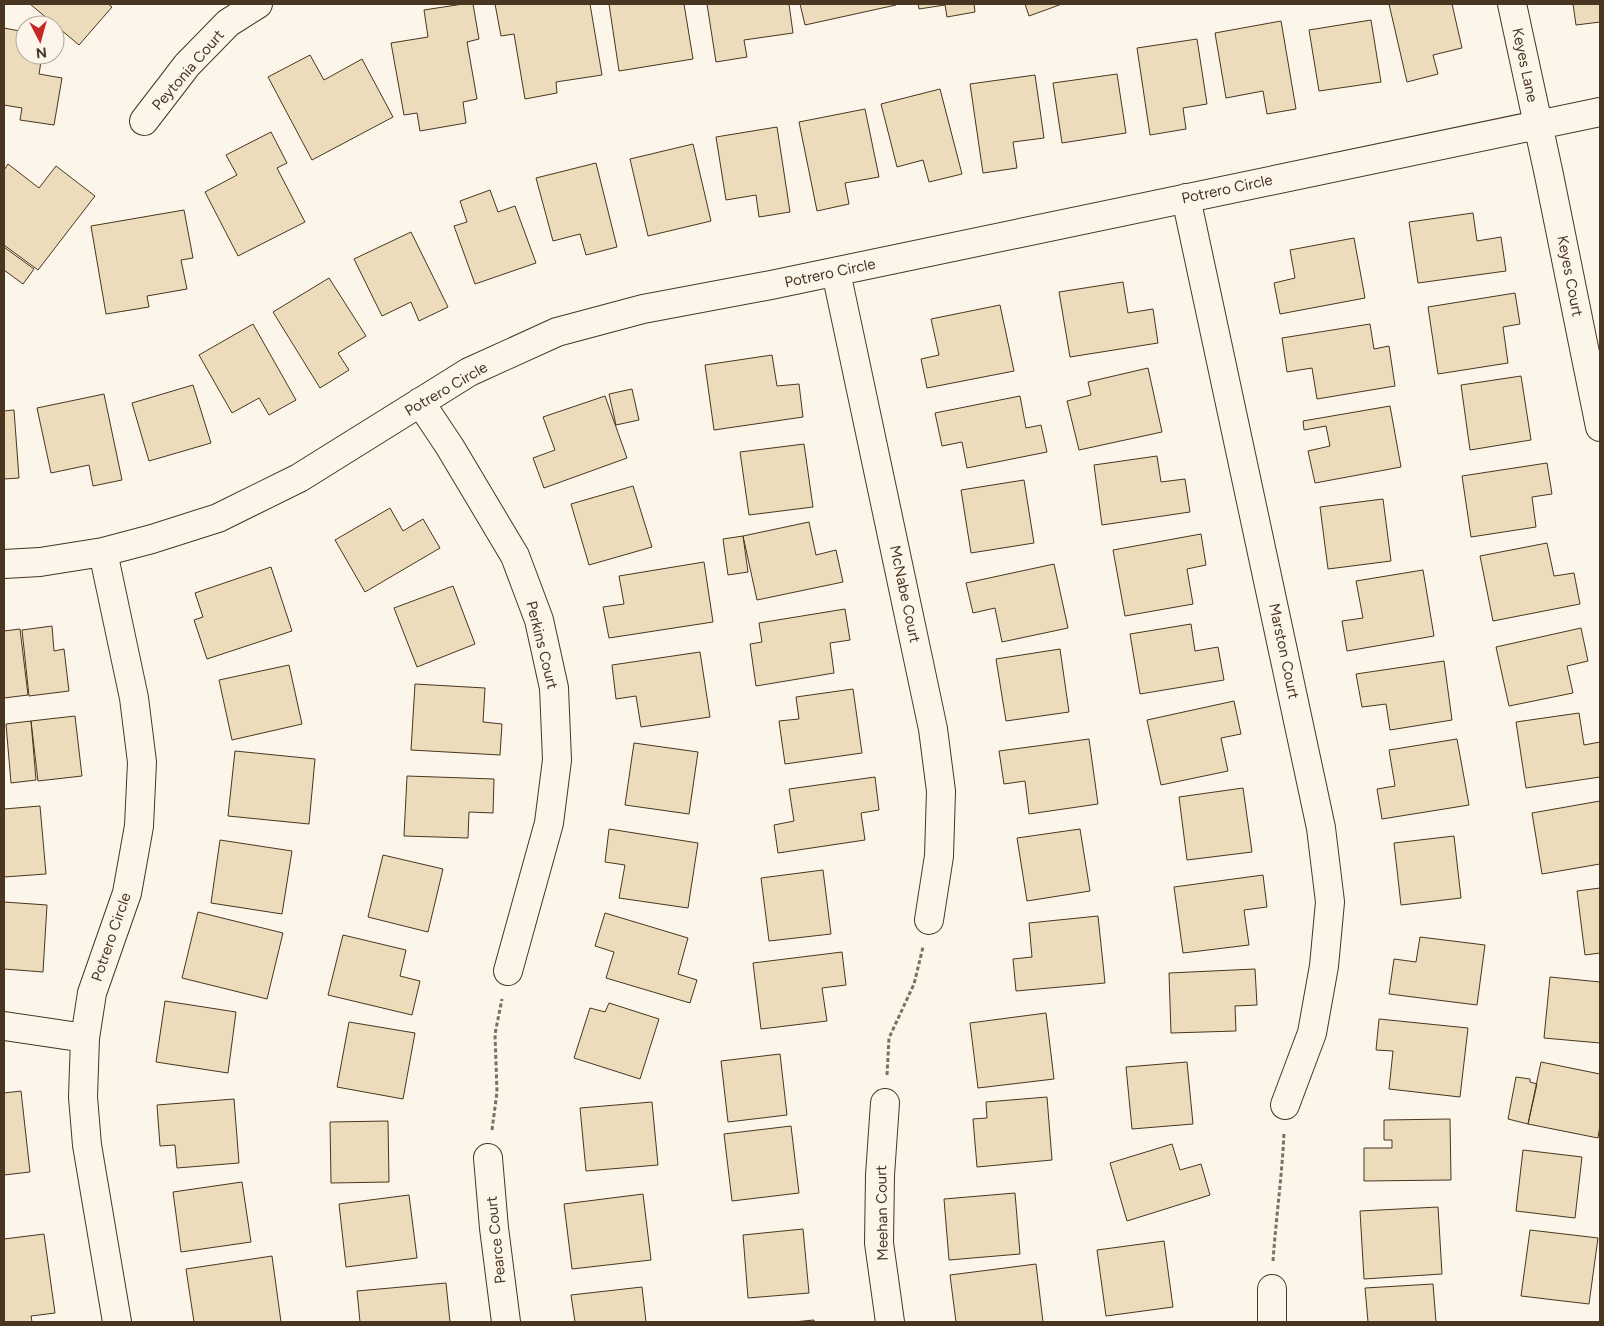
<svg xmlns="http://www.w3.org/2000/svg" width="1604" height="1326" font-family="Figtree,sans-serif">
<style>
.building{fill:#ecdcbc;stroke:#4a3520}
.lines{fill:none;stroke-linecap:round;stroke-linejoin:round}
.street-casing{stroke:#4a3520;stroke-width:30}
.path{stroke:#7f6f5c;stroke-width:3;stroke-dasharray:4 2.5;stroke-linecap:butt}
.street{stroke:#fbf6e9;stroke-width:28}
.labels{text-anchor:middle;stroke-width:4;stroke-linejoin:round;paint-order:stroke}
.street-label{font-size:15px;fill:#4a3520;stroke:#fbf6e9}
</style>
<rect width="100%" height="100%" fill="#fbf6e9"/>
<path class="building" d="M 30,4 L 108,4 L 112,7 L 79,45 Z
M 463,4 L 473,4 L 479,39 L 467,42 L 477,99 L 463,102 L 466,123 L 420,131 L 417,113 L 404,115 L 391,43 L 428,37 L 424,10 Z
M 495,4 L 590,4 L 602,75 L 556,82 L 557,93 L 525,99 L 514,34 L 501,36 Z
M 609,4 L 684,4 L 693,59 L 619,71 Z
M 707,4 L 789,4 L 793,33 L 744,40 L 747,57 L 716,62 Z
M 800,4 L 896,4 L 896,5 L 805,25 Z
M 918,4 L 974,4 L 975,12 L 947,17 L 945,5 L 919,9 Z
M 1025,4 L 1062,4 L 1029,16 Z
M 1389,4 L 1452,4 L 1462,48 L 1433,55 L 1438,74 L 1407,82 Z
M 1573,4 L 1600,4 L 1600,22 L 1576,25 Z
M 1371,20 L 1381,82 L 1319,91 L 1309,30 Z
M 1281,21 L 1296,109 L 1267,114 L 1263,91 L 1226,98 L 1215,33 Z
M 4,28 L 25,32 L 25,55 L 42,55 L 39,74 L 62,78 L 54,125 L 20,120 L 22,108 L 4,105 Z
M 1197,39 L 1207,104 L 1183,108 L 1186,129 L 1150,135 L 1137,48 Z
M 310,55 L 324,80 L 362,59 L 393,117 L 312,160 L 268,77 Z
M 1117,74 L 1126,133 L 1062,143 L 1053,83 Z
M 1035,75 L 1044,138 L 1013,142 L 1017,168 L 983,173 L 970,84 Z
M 940,89 L 962,174 L 929,182 L 923,160 L 897,167 L 881,104 Z
M 865,109 L 879,177 L 845,183 L 849,204 L 817,211 L 799,122 Z
M 777,127 L 790,212 L 759,217 L 756,195 L 726,200 L 716,137 Z
M 271,132 L 287,163 L 277,168 L 305,222 L 238,256 L 205,192 L 237,175 L 226,155 Z
M 693,144 L 711,221 L 648,236 L 630,159 Z
M 596,163 L 617,247 L 586,255 L 580,234 L 553,241 L 536,178 Z
M 8,164 L 39,188 L 56,166 L 95,196 L 38,270 L 4,245 L 4,170 Z
M 490,190 L 498,212 L 515,206 L 536,263 L 475,284 L 454,226 L 467,222 L 460,201 Z
M 184,210 L 193,258 L 181,260 L 187,289 L 147,296 L 149,307 L 106,314 L 91,226 Z
M 1473,213 L 1477,241 L 1501,237 L 1506,271 L 1418,283 L 1409,222 Z
M 411,232 L 448,307 L 419,321 L 411,302 L 382,316 L 354,259 Z
M 1354,238 L 1365,298 L 1280,314 L 1274,283 L 1295,278 L 1290,250 Z
M 4,247 L 34,269 L 23,284 L 4,270 Z
M 329,278 L 366,336 L 338,353 L 349,370 L 320,388 L 273,312 Z
M 1123,282 L 1128,313 L 1153,309 L 1158,343 L 1070,357 L 1059,292 Z
M 1515,293 L 1520,324 L 1503,327 L 1508,363 L 1438,374 L 1428,307 Z
M 1000,305 L 1014,371 L 927,388 L 921,359 L 939,355 L 931,319 Z
M 253,324 L 296,400 L 269,415 L 259,398 L 232,413 L 199,355 Z
M 1370,324 L 1374,349 L 1389,346 L 1395,386 L 1317,399 L 1312,368 L 1287,372 L 1282,338 Z
M 772,355 L 777,386 L 799,384 L 803,417 L 714,430 L 705,365 Z
M 1148,368 L 1162,432 L 1079,450 L 1067,401 L 1091,395 L 1088,382 Z
M 1521,376 L 1531,440 L 1470,450 L 1461,385 Z
M 193,385 L 211,443 L 149,461 L 132,403 Z
M 632,389 L 639,420 L 616,425 L 609,394 Z
M 104,394 L 122,480 L 93,486 L 89,465 L 51,473 L 37,408 Z
M 605,396 L 627,458 L 544,488 L 533,458 L 555,450 L 543,417 Z
M 1020,396 L 1026,428 L 1041,425 L 1047,452 L 967,468 L 962,442 L 942,446 L 935,413 Z
M 1390,406 L 1401,467 L 1315,483 L 1308,451 L 1330,446 L 1326,426 L 1304,430 L 1303,421 Z
M 14,410 L 19,478 L 4,479 L 4,411 Z
M 804,444 L 813,507 L 749,515 L 740,452 Z
M 1157,456 L 1161,482 L 1185,479 L 1190,512 L 1102,525 L 1094,465 Z
M 1547,463 L 1552,494 L 1532,497 L 1536,527 L 1471,537 L 1462,476 Z
M 1024,480 L 1034,543 L 971,553 L 961,490 Z
M 633,486 L 652,547 L 589,565 L 571,504 Z
M 1383,499 L 1391,561 L 1328,569 L 1320,507 Z
M 390,508 L 403,531 L 423,519 L 440,548 L 365,592 L 335,540 Z
M 809,522 L 816,555 L 836,550 L 843,582 L 757,600 L 743,536 Z
M 1201,534 L 1206,565 L 1187,569 L 1193,604 L 1125,616 L 1113,550 Z
M 743,536 L 748,572 L 728,575 L 723,539 Z
M 1547,543 L 1554,576 L 1574,573 L 1580,604 L 1493,621 L 1480,556 Z
M 704,562 L 713,622 L 609,638 L 603,607 L 624,604 L 619,576 Z
M 1054,564 L 1068,628 L 1002,642 L 995,608 L 973,613 L 966,583 Z
M 271,567 L 292,631 L 207,659 L 194,620 L 203,617 L 195,593 Z
M 1423,570 L 1434,636 L 1347,651 L 1342,621 L 1363,618 L 1356,581 Z
M 453,586 L 475,644 L 417,667 L 394,608 Z
M 845,609 L 850,640 L 830,643 L 834,673 L 756,686 L 750,644 L 762,642 L 759,623 Z
M 1191,624 L 1195,651 L 1218,647 L 1224,680 L 1140,694 L 1130,634 Z
M 52,626 L 54,651 L 64,649 L 69,691 L 29,696 L 22,630 Z
M 1581,628 L 1588,661 L 1567,666 L 1573,693 L 1509,706 L 1496,647 Z
M 20,629 L 28,695 L 4,698 L 4,631 Z
M 1060,649 L 1069,712 L 1006,721 L 996,659 Z
M 700,652 L 710,717 L 641,727 L 636,696 L 616,699 L 612,665 Z
M 1444,661 L 1452,720 L 1390,730 L 1386,704 L 1362,707 L 1356,674 Z
M 289,665 L 302,724 L 232,740 L 219,680 Z
M 415,684 L 485,688 L 483,722 L 502,724 L 500,755 L 411,750 Z
M 853,689 L 862,753 L 785,764 L 779,721 L 799,719 L 796,697 Z
M 1234,701 L 1241,734 L 1221,738 L 1228,771 L 1161,785 L 1147,720 Z
M 1579,713 L 1584,745 L 1600,742 L 1600,777 L 1526,788 L 1516,722 Z
M 75,716 L 82,776 L 38,781 L 31,721 Z
M 31,721 L 36,780 L 11,783 L 6,724 Z
M 1089,739 L 1098,804 L 1029,814 L 1025,781 L 1004,784 L 999,751 Z
M 1457,739 L 1469,805 L 1382,819 L 1377,789 L 1395,786 L 1389,750 Z
M 634,743 L 698,752 L 689,814 L 625,805 Z
M 235,751 L 315,759 L 309,824 L 228,816 Z
M 407,776 L 494,779 L 493,813 L 469,812 L 468,838 L 404,836 Z
M 875,777 L 879,810 L 861,813 L 865,840 L 778,853 L 774,825 L 794,821 L 789,789 Z
M 1243,788 L 1252,852 L 1187,860 L 1179,797 Z
M 1600,801 L 1600,864 L 1542,874 L 1532,813 Z
M 40,806 L 46,874 L 4,877 L 4,809 Z
M 609,829 L 698,843 L 688,908 L 619,898 L 625,865 L 605,862 Z
M 1080,829 L 1090,891 L 1027,901 L 1017,838 Z
M 1454,836 L 1461,898 L 1401,905 L 1394,843 Z
M 220,840 L 292,851 L 282,914 L 211,903 Z
M 383,855 L 443,869 L 428,932 L 368,917 Z
M 823,870 L 831,934 L 769,941 L 761,878 Z
M 1263,875 L 1267,907 L 1244,910 L 1249,945 L 1183,953 L 1174,887 Z
M 1600,888 L 1600,953 L 1585,955 L 1577,891 Z
M 4,902 L 47,905 L 43,972 L 4,969 Z
M 198,912 L 283,933 L 267,999 L 182,978 Z
M 605,913 L 688,938 L 678,974 L 697,980 L 690,1003 L 606,978 L 614,952 L 595,946 Z
M 1098,916 L 1105,983 L 1016,991 L 1013,959 L 1032,957 L 1029,923 Z
M 343,935 L 406,950 L 400,976 L 420,981 L 412,1015 L 328,995 Z
M 1420,937 L 1485,945 L 1477,1005 L 1389,994 L 1394,959 L 1416,962 Z
M 842,952 L 846,985 L 822,988 L 827,1021 L 761,1029 L 753,963 Z
M 1255,969 L 1257,1005 L 1235,1006 L 1236,1031 L 1171,1033 L 1169,973 Z
M 1550,977 L 1600,982 L 1600,1043 L 1544,1038 Z
M 165,1001 L 236,1012 L 228,1073 L 156,1062 Z
M 609,1003 L 659,1019 L 640,1079 L 574,1058 L 590,1008 L 605,1012 Z
M 1046,1013 L 1054,1079 L 978,1088 L 970,1023 Z
M 1379,1019 L 1468,1028 L 1460,1097 L 1389,1089 L 1393,1051 L 1376,1050 Z
M 349,1022 L 415,1033 L 403,1099 L 337,1087 Z
M 780,1054 L 787,1115 L 728,1122 L 721,1061 Z
M 1187,1062 L 1193,1124 L 1132,1129 L 1126,1067 Z
M 1541,1062 L 1600,1074 L 1600,1125 L 1598,1138 L 1528,1124 Z
M 1516,1077 L 1530,1079 L 1530,1082 L 1537,1084 L 1528,1124 L 1508,1119 Z
M 21,1091 L 30,1172 L 4,1175 L 4,1093 Z
M 1047,1097 L 1052,1160 L 977,1167 L 973,1119 L 987,1118 L 986,1102 Z
M 234,1099 L 239,1163 L 177,1168 L 175,1145 L 160,1146 L 157,1105 Z
M 652,1102 L 658,1165 L 586,1171 L 580,1108 Z
M 1450,1119 L 1451,1180 L 1364,1181 L 1364,1148 L 1392,1148 L 1392,1140 L 1384,1140 L 1384,1120 Z
M 388,1121 L 389,1182 L 331,1183 L 330,1122 Z
M 791,1126 L 799,1193 L 732,1201 L 724,1134 Z
M 1172,1144 L 1180,1170 L 1201,1164 L 1210,1195 L 1127,1221 L 1110,1163 Z
M 1523,1150 L 1582,1157 L 1575,1218 L 1516,1211 Z
M 242,1182 L 251,1242 L 181,1252 L 173,1192 Z
M 1015,1193 L 1020,1254 L 949,1260 L 944,1199 Z
M 643,1194 L 651,1260 L 572,1269 L 564,1204 Z
M 409,1195 L 417,1258 L 346,1267 L 339,1204 Z
M 1438,1207 L 1442,1274 L 1364,1279 L 1360,1211 Z
M 803,1229 L 809,1293 L 748,1298 L 743,1235 Z
M 1530,1230 L 1598,1238 L 1589,1304 L 1521,1296 Z
M 44,1234 L 55,1313 L 31,1316 L 32,1322 L 4,1322 L 4,1239 Z
M 1164,1241 L 1173,1307 L 1106,1316 L 1097,1250 Z
M 272,1256 L 281,1322 L 194,1322 L 186,1269 Z
M 1036,1264 L 1043,1322 L 956,1322 L 950,1275 Z
M 446,1283 L 450,1322 L 360,1322 L 357,1291 Z
M 1433,1284 L 1436,1322 L 1368,1322 L 1365,1288 Z
M 642,1287 L 646,1322 L 575,1322 L 571,1295 Z
M 814,1320 L 814,1322 L 793,1322 Z"/>
<g class="lines">
<g class="street-casing">
<path id="street" d="M 1512,4 L 1549,175 L 1600,427
M 144,121 L 187,65 L 228,23 L 258,4
M 1186,198 L 1321,828 L 1330,902 L 1324,966 L 1312,1033 L 1285,1105
M 836,272 L 933,729 L 941,791 L 939,856 L 929,920
M 420,402 L 450,447 L 515,556 L 539,620 L 554,688 L 557,760 L 549,823 L 508,971
M 103,552 L 134,698 L 142,762 L 139,826 L 127,893 L 92,993 L 85,1038 L 83,1097 L 87,1145 L 117,1322
M 4,564 L 40,562 L 103,552 L 152,539 L 218,518 L 299,478 L 469,372 L 557,332 L 643,309 L 771,285 L 1600,112
M 4,1026 L 85,1038
M 885,1103 L 880,1175 L 879,1243 L 890,1322
M 488,1158 L 494,1228 L 506,1322
M 1272,1322 L 1272,1289"/>
</g>
<path class="path" d="M 887,1075 L 889,1038 L 914,984 L 923,947
M 492,1130 L 497,1092 L 495,1034 L 502,999
M 1273,1261 C 1276,1218 1282,1176 1284,1133"/>
<use href="#street" class="street"/>
</g>
<g class="labels">
<g class="street-label">
<text transform="translate(1525 65) rotate(78)" y="5">Keyes Lane</text>
<text transform="translate(188 70) rotate(-49)" y="5">Peytonia Court</text>
<text transform="translate(1227 189) rotate(-12)" y="5">Potrero Circle</text>
<text transform="translate(830 273) rotate(-12)" y="5">Potrero Circle</text>
<text transform="translate(1570 276) rotate(79)" y="5">Keyes Court</text>
<text transform="translate(446 389) rotate(-30)" y="5">Potrero Circle</text>
<text transform="translate(905 594) rotate(78)" y="5">McNabe Court</text>
<text transform="translate(542 645) rotate(76)" y="5">Perkins Court</text>
<text transform="translate(1284 651) rotate(78)" y="5">Marston Court</text>
<text transform="translate(111 937) rotate(-71)" y="5">Potrero Circle</text>
<text transform="translate(882 1213) rotate(-91)" y="5">Meehan Court</text>
<text transform="translate(496 1240) rotate(-96)" y="5">Pearce Court</text>
</g>
</g>
<rect width="1604" height="1326" fill="none" stroke="#4a3520" stroke-width="10"/>
<g transform="translate(40 40) rotate(174)"><circle r="24" fill="#fbf6e9" stroke="#b4a999"/>
<path d="M0-4L9 19L0 12L-9 19Z" fill="#c62828"/>
<text y="-8" font-size="14" font-weight="bold" text-anchor="middle" fill="#4a3520">N</text>
</g>
</svg>
